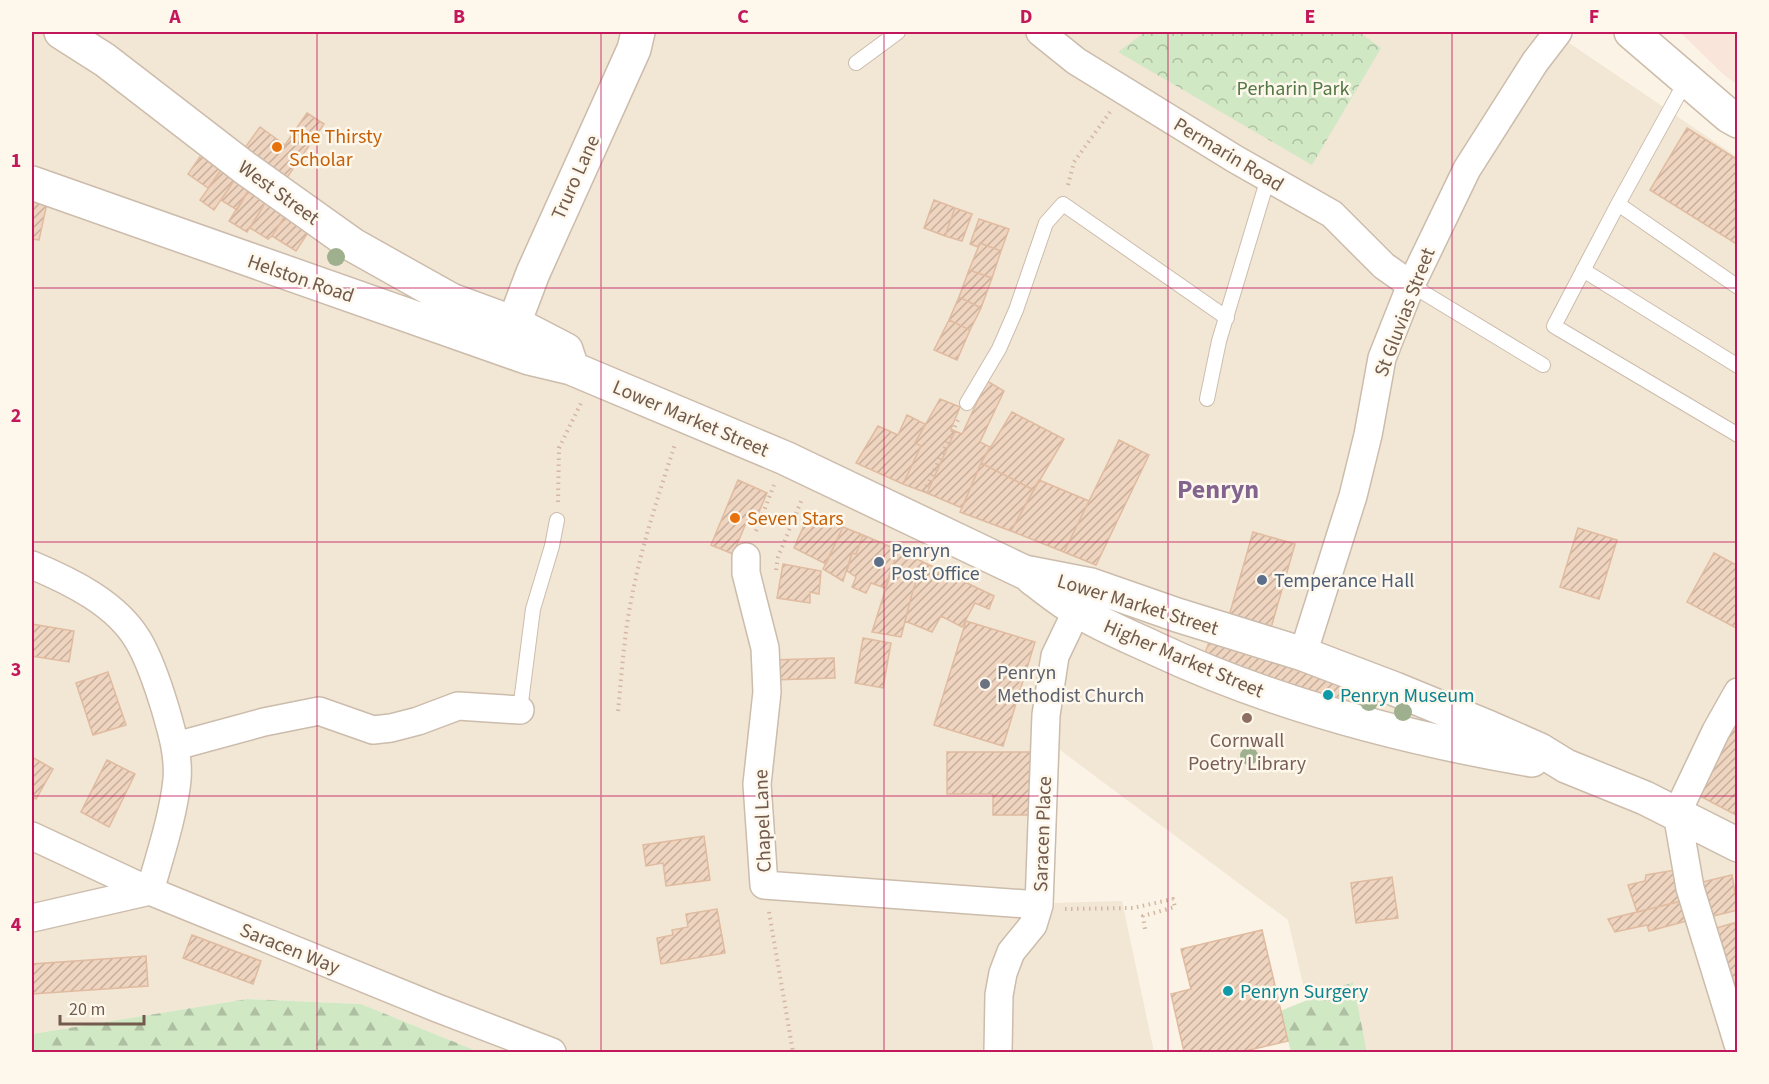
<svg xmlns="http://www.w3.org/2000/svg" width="1769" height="1084" font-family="'Source Sans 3',sans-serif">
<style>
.residential{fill:#f2e6d4}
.commercial{fill:#fae5da}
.forest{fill:url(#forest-firs)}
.park{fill:url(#park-crowns)}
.building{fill:url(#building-hatch);stroke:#e0bba0;stroke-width:1.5}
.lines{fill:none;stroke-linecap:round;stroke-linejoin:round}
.service-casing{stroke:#ccbcac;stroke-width:16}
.minor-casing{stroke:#ccbcac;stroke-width:30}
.tertiary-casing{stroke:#ccbcac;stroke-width:36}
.secondary-casing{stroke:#cebcaa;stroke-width:36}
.path{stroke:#d3b7a2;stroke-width:4;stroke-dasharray:1.5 4.5;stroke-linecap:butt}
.service{stroke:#fff;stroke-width:14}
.minor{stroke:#fff;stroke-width:27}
.tertiary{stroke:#fff;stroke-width:33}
.secondary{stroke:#fff;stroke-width:33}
.tree{fill:#9eb08d}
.grid{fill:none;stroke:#c2185b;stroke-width:1.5;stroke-opacity:0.55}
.food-dot{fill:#e8710a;stroke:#fef7ec;stroke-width:2}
.service-dot{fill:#5c6f8a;stroke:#fef7ec;stroke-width:2}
.worship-dot{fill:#6b7280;stroke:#fef7ec;stroke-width:2}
.culture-dot{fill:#0f9aa8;stroke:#fef7ec;stroke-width:2}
.education-dot{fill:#8d6e63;stroke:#fef7ec;stroke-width:2}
.labels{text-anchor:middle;stroke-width:5;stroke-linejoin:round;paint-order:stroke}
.park-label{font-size:20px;fill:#527845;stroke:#fef7ec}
.food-label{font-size:20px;fill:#c56008;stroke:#fef7ec;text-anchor:start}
.street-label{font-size:20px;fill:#725b4c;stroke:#fef7ec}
.service-label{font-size:20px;fill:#4e5e75;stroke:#fef7ec;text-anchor:start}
.worship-label{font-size:20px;fill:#5b616d;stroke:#fef7ec;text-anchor:start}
.culture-label{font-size:20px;fill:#0d838f;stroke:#fef7ec;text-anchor:start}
.education-label{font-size:20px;fill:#785e54;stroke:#fef7ec}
.district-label{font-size:26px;font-weight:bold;fill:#82648e;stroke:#fef7ec}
.neatline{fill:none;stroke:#c2185b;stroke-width:2}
.grid-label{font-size:20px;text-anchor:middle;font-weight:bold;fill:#c2185b}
</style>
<defs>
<pattern id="forest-firs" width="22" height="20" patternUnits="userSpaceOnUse" patternTransform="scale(1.5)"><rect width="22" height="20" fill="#d1e8c5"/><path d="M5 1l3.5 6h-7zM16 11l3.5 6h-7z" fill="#aebfa2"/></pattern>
<pattern id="park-crowns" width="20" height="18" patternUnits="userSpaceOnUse" patternTransform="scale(1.5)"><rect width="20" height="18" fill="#d1e8c5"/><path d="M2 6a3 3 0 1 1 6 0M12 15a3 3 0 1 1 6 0" fill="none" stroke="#aebfa2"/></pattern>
<pattern id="building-hatch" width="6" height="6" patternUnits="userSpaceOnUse" patternTransform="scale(1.5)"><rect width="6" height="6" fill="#efd4bf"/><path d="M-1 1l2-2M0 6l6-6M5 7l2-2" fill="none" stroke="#c6af9d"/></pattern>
</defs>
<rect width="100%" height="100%" fill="#fbf4e6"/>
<path class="residential" d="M 32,32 L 1553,32 L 1737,157 L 1737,1052 L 1367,1052 L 1353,982 L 1307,1001 L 1288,920 L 1060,750 L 1052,903 L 1122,901 L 1154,1052 L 479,1052 L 361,1004 L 247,999 L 32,1034 Z"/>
<path class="commercial" d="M 1680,32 L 1737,32 L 1737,84 L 1724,75 Z"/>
<path class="forest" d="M 1353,982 L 1367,1052 L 1291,1052 L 1280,1011 Z
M 247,999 L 361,1004 L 479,1052 L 32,1052 L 32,1034 Z"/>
<path class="park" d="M 1145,32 L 1359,32 L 1381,48 L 1312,165 L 1118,52 Z"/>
<path class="building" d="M 307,113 L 324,124 L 286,179 L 244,149 L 260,127 L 285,145 Z
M 1687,128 L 1738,160 L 1738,245 L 1650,190 Z
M 204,151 L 224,166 L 208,188 L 188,174 Z
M 224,166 L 238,175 L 214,210 L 200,200 Z
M 238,175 L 252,185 L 237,210 L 221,200 Z
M 249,189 L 267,200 L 247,232 L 229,221 Z
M 32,197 L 47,203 L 39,240 L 32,239 Z
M 267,200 L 287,213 L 272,236 L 268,239 L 250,228 Z
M 934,200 L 955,208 L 945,236 L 924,228 Z
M 955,208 L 972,214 L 962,241 L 945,236 Z
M 287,213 L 311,228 L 296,251 L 272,236 Z
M 979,219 L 1009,229 L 1001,251 L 980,243 L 978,247 L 970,244 Z
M 980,243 L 1001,251 L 992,278 L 969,270 Z
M 969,270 L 992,278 L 981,308 L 959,297 Z
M 959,297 L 981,308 L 970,330 L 949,320 Z
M 949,320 L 970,330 L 957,360 L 934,350 Z
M 987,381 L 1004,391 L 980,442 L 990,447 L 981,463 L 962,508 L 927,493 L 955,431 L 962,434 Z
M 940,399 L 960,407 L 951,429 L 955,431 L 927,493 L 903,484 L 921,446 L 915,443 Z
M 1012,412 L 1064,439 L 1034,490 L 981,463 Z
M 907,415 L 925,424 L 915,443 L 921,446 L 903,484 L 856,463 L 878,426 L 898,435 Z
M 1119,440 L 1149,455 L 1096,565 L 1064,552 Z
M 981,463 L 1034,490 L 1011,531 L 960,512 Z
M 738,480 L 767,493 L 756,519 L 749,516 L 733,554 L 711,545 Z
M 1039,480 L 1089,501 L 1064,552 L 1011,531 Z
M 809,514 L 843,527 L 826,564 L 794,548 Z
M 843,527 L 863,535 L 856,554 L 852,553 L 843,581 L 823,569 Z
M 1578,528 L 1617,540 L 1599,599 L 1560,587 Z
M 1253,532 L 1295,544 L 1271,628 L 1229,616 Z
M 863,535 L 898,550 L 885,588 L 871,583 L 866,593 L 852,587 L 856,577 L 847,571 L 852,553 L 856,554 Z
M 898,550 L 923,562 L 913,590 L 901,637 L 872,632 Z
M 1714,553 L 1738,566 L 1738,629 L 1687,602 Z
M 923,562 L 994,596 L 989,609 L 975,603 L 962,627 L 941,616 L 932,632 L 905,621 L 913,590 Z
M 783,564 L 821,571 L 819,594 L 810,592 L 810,603 L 777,598 Z
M 966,621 L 1035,642 L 1003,746 L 934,725 Z
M 32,624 L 74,631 L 69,662 L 32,656 Z
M 1213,632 L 1361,683 L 1351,711 L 1202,661 Z
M 863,638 L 891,643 L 883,688 L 855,683 Z
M 834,658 L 835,678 L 772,680 L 772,660 Z
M 108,672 L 126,725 L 93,735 L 76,683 Z
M 1738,711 L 1738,816 L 1694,793 Z
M 947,752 L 1037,752 L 1031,815 L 993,815 L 993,794 L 947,794 Z
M 32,757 L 53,769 L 36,799 L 32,797 Z
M 107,760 L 135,774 L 109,827 L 81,812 Z
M 704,836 L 710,880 L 666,886 L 663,863 L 646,866 L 643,845 Z
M 1675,870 L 1682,901 L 1637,912 L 1628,885 L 1645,881 L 1646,875 Z
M 1732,875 L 1738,910 L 1705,918 L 1698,883 Z
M 1392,877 L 1398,918 L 1356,923 L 1351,883 Z
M 1682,901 L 1687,921 L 1649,931 L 1647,925 L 1615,932 L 1608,919 Z
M 717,909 L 725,953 L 661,964 L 657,938 L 673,935 L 672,930 L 688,927 L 686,914 Z
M 1734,923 L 1738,930 L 1738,1008 L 1713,929 Z
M 1262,930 L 1288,1041 L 1241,1052 L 1184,1052 L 1171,994 L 1191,989 L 1181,949 Z
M 192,935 L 261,961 L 253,984 L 183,958 Z
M 146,956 L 148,986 L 32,994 L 32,964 Z"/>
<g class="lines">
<g class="service-casing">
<path id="service" d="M 856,63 L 898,32
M 1687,79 L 1618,204 L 1554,326 L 1738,435
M 1618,204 L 1738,287
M 1583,270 L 1738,366
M 1411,285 L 1543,365
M 1207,399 L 1219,341 L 1268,178
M 967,403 L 999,349 L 1016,310 L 1046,223 L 1063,204 L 1227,318
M 520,710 L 533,609 L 552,546 L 557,520"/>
</g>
<g class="minor-casing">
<path id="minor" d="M 1040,32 L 1076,61 L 1235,159 L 1332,214 L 1384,266 L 1411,285
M 746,557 L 746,573 L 751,593 L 765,648 L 767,692 L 757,784 L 764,885 L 1039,905
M 32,565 C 70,581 116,603 138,640 C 150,660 158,685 165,708 C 172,732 179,755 177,780 C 173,817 160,855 150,891 L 32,918
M 1303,654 L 1353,496 L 1368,435 L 1382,358 L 1411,285 L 1467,169 L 1535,62 L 1558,32
M 1738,692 L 1716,731 L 1677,813 L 1690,888 L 1738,1044
M 176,746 L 264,722 L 319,711 L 373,730 L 391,728 L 418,721 L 458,706 L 520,710
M 32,836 L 150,891 L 437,1008 L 552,1052
M 998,1052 L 999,995 L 1003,973 L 1011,952 L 1033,925 L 1039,905 L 1046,715 L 1055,656 L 1077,610"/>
</g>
<g class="tertiary-casing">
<path id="tertiary" d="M 61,32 L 105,60 L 245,168 L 353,245 L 451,300 L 514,323 L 566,350 L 571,365
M 32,183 L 529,358 L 571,368 L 785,458 L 1024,572 L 1091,585 L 1177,615 L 1303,654 L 1395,689 L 1490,728 L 1540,750 L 1566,766 L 1645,798 L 1738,845
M 514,323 L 533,273 L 634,49 L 638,32
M 1032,578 C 1047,589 1061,601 1077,610 C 1101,625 1128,636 1154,648 C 1273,704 1403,738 1532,760"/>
</g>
<g class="secondary-casing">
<path id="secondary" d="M 1631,32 L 1729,116 L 1738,121"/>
</g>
<path class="path" d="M 1068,185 L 1074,162 L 1110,112
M 924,492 L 958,420
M 558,502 L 559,448 L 581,403
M 756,531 L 774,485
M 776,570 L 778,557 L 802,499
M 618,711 C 622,672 624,634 632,596 C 642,544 659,494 675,444
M 1065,909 L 1133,908 L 1173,899 L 1175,907 L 1143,916 L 1145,929
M 769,912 L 793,1052"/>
<use href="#service" class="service"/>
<use href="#minor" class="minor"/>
<use href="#tertiary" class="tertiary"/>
<use href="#secondary" class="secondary"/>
</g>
<g class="tree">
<circle cx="336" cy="257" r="9"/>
<circle cx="1369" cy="702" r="9"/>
<circle cx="1403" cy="712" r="9"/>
<circle cx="1249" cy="756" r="9"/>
</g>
<path class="grid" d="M 317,32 L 317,1052M 601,32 L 601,1052M 884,32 L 884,1052M 1168,32 L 1168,1052M 1452,32 L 1452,1052M 32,288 L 1738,288M 32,542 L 1738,542M 32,796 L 1738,796"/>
<g class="food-dot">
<circle cx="277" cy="147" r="6"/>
<circle cx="735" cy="518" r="6"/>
</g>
<g class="service-dot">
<circle cx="879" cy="562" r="6"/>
<circle cx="1262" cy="580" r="6"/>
</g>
<circle class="worship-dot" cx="985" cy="684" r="6"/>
<g class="culture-dot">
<circle cx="1328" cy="695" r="6"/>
<circle cx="1228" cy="991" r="6"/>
</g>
<circle class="education-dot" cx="1247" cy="718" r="6"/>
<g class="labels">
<g class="park-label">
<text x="1293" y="95">Perharin Park</text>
</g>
<g class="food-label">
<text x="289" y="143">The Thirsty<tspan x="289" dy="23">Scholar</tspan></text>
<text x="747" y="525">Seven Stars</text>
</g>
<g class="street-label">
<text transform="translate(1229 154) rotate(31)" y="7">Permarin Road</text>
<text transform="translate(575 177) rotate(-66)" y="7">Truro Lane</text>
<text transform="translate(279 192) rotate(36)" y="7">West Street</text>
<text transform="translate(301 278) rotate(19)" y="7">Helston Road</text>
<text transform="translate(1404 312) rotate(-69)" y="7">St Gluvias Street</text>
<text transform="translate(691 418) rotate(23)" y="7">Lower Market Street</text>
<text transform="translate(1138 604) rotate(17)" y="7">Lower Market Street</text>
<text transform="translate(1184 658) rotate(23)" y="7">Higher Market Street</text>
<text transform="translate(762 821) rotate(-92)" y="7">Chapel Lane</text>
<text transform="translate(1042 834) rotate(-88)" y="7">Saracen Place</text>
<text transform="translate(290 948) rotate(22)" y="7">Saracen Way</text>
</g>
<g class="service-label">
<text x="891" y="557">Penryn<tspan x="891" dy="23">Post Office</tspan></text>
<text x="1274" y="587">Temperance Hall</text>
</g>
<g class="worship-label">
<text x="997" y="679">Penryn<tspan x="997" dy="23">Methodist Church</tspan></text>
</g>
<g class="culture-label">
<text x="1340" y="702">Penryn Museum</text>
<text x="1240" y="998">Penryn Surgery</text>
</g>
<g class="education-label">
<text x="1247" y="747">Cornwall<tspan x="1247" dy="23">Poetry Library</tspan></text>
</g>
<g class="district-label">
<text x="1218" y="498">Penryn</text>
</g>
</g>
<rect width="1769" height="1084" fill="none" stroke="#fef7ec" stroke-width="66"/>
<path d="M60 1015v9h84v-9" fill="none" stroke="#725b4c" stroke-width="3"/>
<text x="69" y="1015" font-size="18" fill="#725b4c" stroke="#fef7ec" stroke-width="4.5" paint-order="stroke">20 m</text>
<rect x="33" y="33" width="1703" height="1018" class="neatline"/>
<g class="grid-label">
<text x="175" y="23">A</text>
<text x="459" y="23">B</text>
<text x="743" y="23">C</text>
<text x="1026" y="23">D</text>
<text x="1310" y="23">E</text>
<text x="1594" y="23">F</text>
<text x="16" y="167">1</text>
<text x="16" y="422">2</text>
<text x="16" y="676">3</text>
<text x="16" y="931">4</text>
</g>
</svg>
